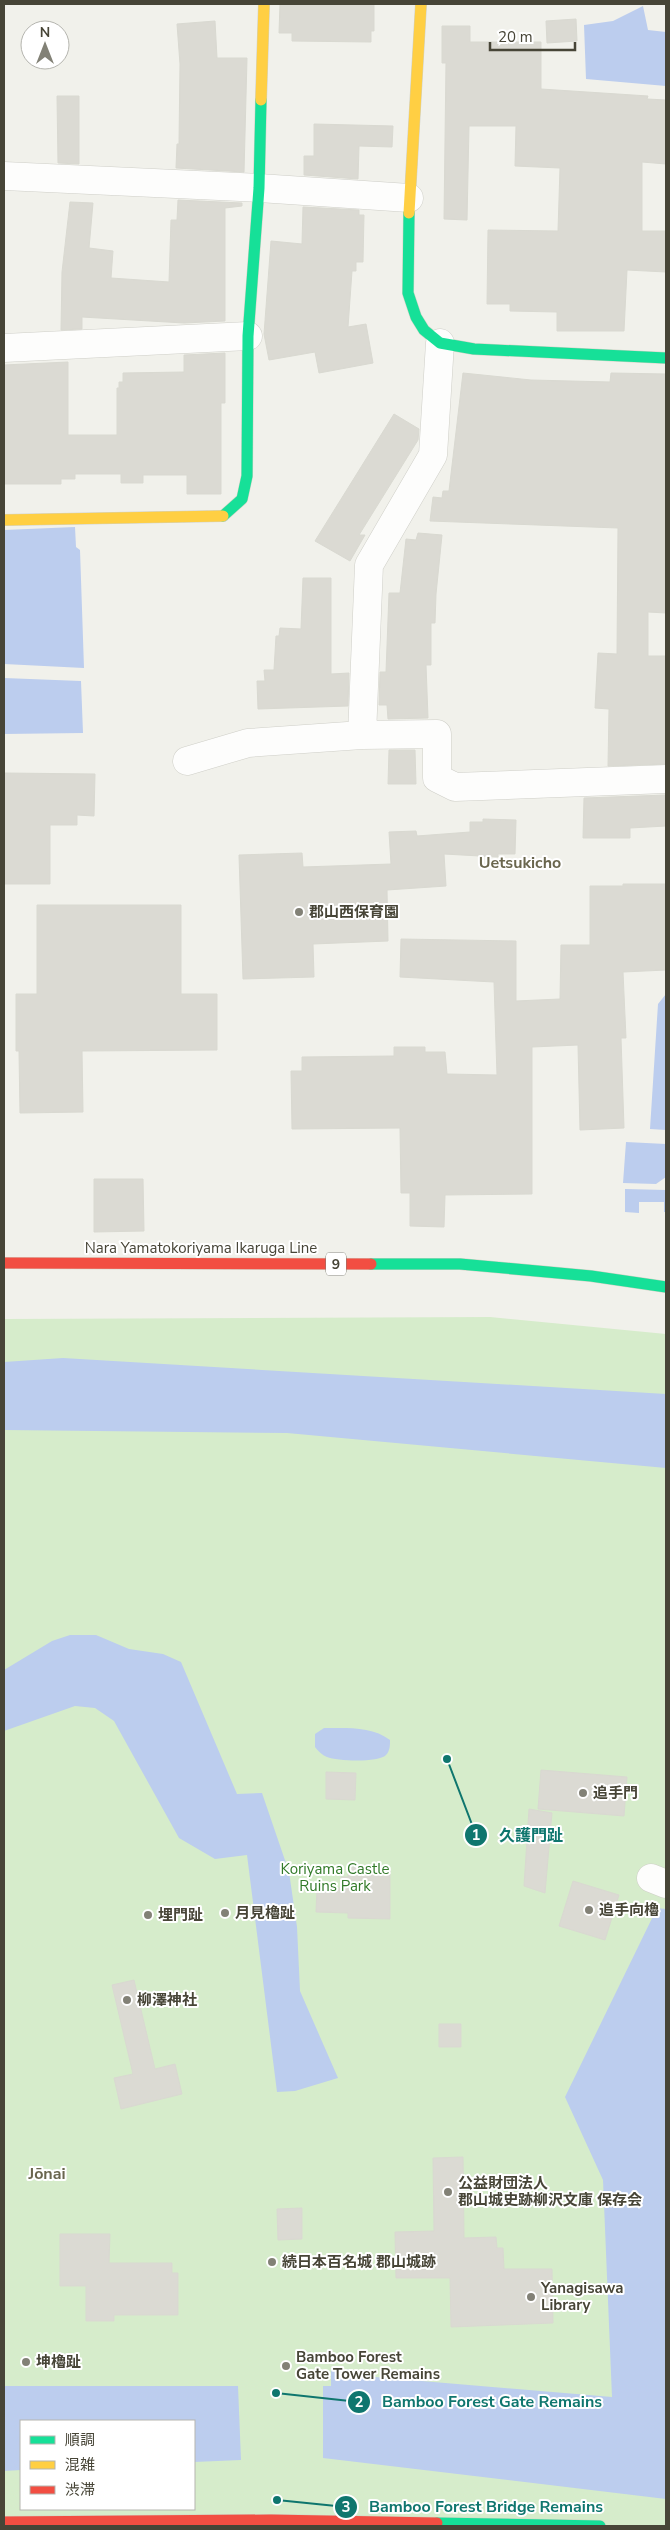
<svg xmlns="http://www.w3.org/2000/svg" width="670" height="2530" font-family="'Nunito Sans','Noto Sans JP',sans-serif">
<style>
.green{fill:#d6eccb;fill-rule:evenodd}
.water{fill:#bccdee}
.building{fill:#dbdad3;stroke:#d9d9d1}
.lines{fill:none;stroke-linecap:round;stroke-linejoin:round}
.street-casing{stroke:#cfcfc8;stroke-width:29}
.fast-casing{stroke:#d1d1c4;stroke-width:12}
.slow-casing{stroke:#d1d1c4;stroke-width:12}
.jam-casing{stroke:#d1d1c4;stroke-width:12}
.street{stroke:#fdfdfc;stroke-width:28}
.fast{stroke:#16e098;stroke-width:11}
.slow{stroke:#ffcf43;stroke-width:11}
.jam{stroke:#f24e42;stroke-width:11}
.poi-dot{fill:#828176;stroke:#fff;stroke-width:2}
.labels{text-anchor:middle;stroke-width:4;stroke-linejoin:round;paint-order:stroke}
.shield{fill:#fff;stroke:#7e7d73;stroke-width:1}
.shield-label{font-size:14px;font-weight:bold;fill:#474537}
.poi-label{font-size:15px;font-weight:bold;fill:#474537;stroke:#fff;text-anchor:start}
.street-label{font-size:15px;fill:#474537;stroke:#fff}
.park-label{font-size:15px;fill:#327a29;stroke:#fff}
.neighbourhood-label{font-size:16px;font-weight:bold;fill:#6a664e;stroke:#fff}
.leader{fill:none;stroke:#0f766e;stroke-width:2}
.callout-dot{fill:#0f766e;stroke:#fff;stroke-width:2}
.mark-label{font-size:15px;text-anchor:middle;font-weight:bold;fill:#fff}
.callout-label{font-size:16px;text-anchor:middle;font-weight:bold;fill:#0f766e;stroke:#fff;stroke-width:4;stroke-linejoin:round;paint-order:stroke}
</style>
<rect width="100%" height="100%" fill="#f1f1eb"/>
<path class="green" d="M 490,1317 L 666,1334 L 666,2526 L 4,2526 L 4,1319 ZM 21,2421 L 194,2421 L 194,2509 L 21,2509 Z"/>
<path class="water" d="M 643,6 L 648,30 L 666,32 L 666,86 L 586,79 L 584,25 L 613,21 Z
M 75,527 L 76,547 L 80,550 L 84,668 L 4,664 L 4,530 Z
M 4,678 L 81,681 L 83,733 L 4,734 Z
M 666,994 L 666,1130 L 650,1129 L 658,1004 Z
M 626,1142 L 666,1144 L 666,1177 L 656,1184 L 623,1183 Z
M 625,1189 L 666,1190 L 666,1212 L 664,1212 L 664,1202 L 639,1202 L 639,1213 L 625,1212 Z
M 63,1358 L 666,1394 L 666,1468 L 287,1433 L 4,1430 L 4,1362 Z
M 70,1635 L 96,1635 L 129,1649 L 163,1654 L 181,1662 L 237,1794 L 262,1793 L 289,1872 L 297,1927 L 300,1991 L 338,2078 L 295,2091 L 277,2092 L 247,1855 L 215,1859 L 179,1838 L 114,1721 L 95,1708 L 75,1706 L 4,1731 L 4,1670 L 52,1641 Z
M 324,1728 C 346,1728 372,1726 390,1740 C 390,1745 390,1751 386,1755 C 378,1763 337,1761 327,1757 C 322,1755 318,1751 315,1747 L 315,1734 Z
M 657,1908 L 666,1909 L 666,2499 L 323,2458 L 323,2386 L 331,2386 L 331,2368 L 363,2371 L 363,2376 L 612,2397 L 603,2180 L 565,2097 Z
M 4,2386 L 238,2386 L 241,2460 L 194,2462 L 194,2421 L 21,2421 L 21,2470 L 4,2471 Z"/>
<path class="building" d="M 280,4 L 374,4 L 374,31 L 371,31 L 371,42 L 292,41 L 292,33 L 279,33 Z
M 576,19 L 577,41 L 547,43 L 546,21 Z
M 215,21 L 217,58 L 247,58 L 244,172 L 176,168 L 177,144 L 179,144 L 180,64 L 177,24 Z
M 442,26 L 470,26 L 470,42 L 541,42 L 541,89 L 648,96 L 647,99 L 666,100 L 666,164 L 642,162 L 642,231 L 666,231 L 666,272 L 627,270 L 624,331 L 557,331 L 557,312 L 510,311 L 510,304 L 487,304 L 488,230 L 558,231 L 560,168 L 515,166 L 516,126 L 469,126 L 467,220 L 444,219 L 446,63 L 442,63 Z
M 57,96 L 79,96 L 79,164 L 58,163 Z
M 314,124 L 393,126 L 392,147 L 359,146 L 358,179 L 304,175 L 304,156 L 314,156 Z
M 178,200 L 242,203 L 242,206 L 225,208 L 225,321 L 184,323 L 82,317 L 82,329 L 61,330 L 62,272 L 70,202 L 93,203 L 89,248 L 113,251 L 111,278 L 169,282 L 171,220 L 177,220 Z
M 303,207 L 359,210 L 359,215 L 364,215 L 363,262 L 356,262 L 356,271 L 352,271 L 348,327 L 366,324 L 373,363 L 319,373 L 315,352 L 269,360 L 264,334 L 271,241 L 302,244 Z
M 225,353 L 225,403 L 221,403 L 221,494 L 187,494 L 187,475 L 143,475 L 143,483 L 121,483 L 121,474 L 75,474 L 75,479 L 61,479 L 61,484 L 4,484 L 4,365 L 68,362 L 68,435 L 117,435 L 117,388 L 119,388 L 119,382 L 123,382 L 123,373 L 184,372 L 184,355 Z
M 463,373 L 531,380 L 610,382 L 611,373 L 666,374 L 666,613 L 648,612 L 648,656 L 666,656 L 666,764 L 608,766 L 609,709 L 595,708 L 598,653 L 617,654 L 618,528 L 430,521 L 433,497 L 442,498 L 443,491 L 449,491 Z
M 394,414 L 419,429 L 418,440 L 359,535 L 365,535 L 350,561 L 315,541 Z
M 418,533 L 442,535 L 436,594 L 435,623 L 431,623 L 431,665 L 426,665 L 428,718 L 388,719 L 387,705 L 379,705 L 380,672 L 386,672 L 389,593 L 400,593 L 406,539 L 416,540 Z
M 303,578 L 331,578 L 331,674 L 349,673 L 348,706 L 258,709 L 257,681 L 265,681 L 264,670 L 274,670 L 276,636 L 279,636 L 280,628 L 301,629 Z
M 389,750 L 415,750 L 416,784 L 388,784 Z
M 4,773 L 95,774 L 94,816 L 77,815 L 77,825 L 50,825 L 50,884 L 4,884 Z
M 666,795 L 666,826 L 630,828 L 630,838 L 583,838 L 584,798 Z
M 483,819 L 516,820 L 515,854 L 498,854 L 498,857 L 444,854 L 446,886 L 387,890 L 388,941 L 313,944 L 314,977 L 243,979 L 239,855 L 302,853 L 303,867 L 391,864 L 389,832 L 416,831 L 417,836 L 470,832 L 470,822 L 483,822 Z
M 623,884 L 666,884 L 666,970 L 623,972 L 626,1038 L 621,1038 L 624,1128 L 580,1130 L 578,1045 L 532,1047 L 532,1194 L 445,1195 L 444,1227 L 410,1226 L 410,1193 L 401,1193 L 400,1128 L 292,1129 L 291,1071 L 302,1071 L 302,1057 L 394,1056 L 394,1047 L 425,1047 L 425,1052 L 445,1052 L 447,1074 L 497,1075 L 494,982 L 400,977 L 401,939 L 516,941 L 516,1001 L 560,999 L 561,945 L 590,945 L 590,886 L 623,886 Z
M 37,905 L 181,905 L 181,994 L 217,994 L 217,1050 L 82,1051 L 83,1112 L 20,1113 L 19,1051 L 16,1051 L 16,994 L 37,994 Z
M 94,1179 L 143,1179 L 144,1231 L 94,1232 Z
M 541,1770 L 627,1777 L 624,1816 L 538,1809 Z
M 326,1772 L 356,1773 L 355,1800 L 326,1799 Z
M 529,1809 L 552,1813 L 545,1893 L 524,1886 Z
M 349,1867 L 390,1868 L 390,1919 L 348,1918 L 348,1913 L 316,1912 L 317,1888 L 341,1888 L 341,1877 L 348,1877 Z
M 573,1881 L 619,1895 L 605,1940 L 559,1926 Z
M 134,1980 L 155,2069 L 175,2064 L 182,2094 L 121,2109 L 114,2078 L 133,2074 L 112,1985 Z
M 439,2024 L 461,2024 L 461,2047 L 439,2047 Z
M 463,2157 L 464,2238 L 496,2237 L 497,2248 L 503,2248 L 504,2269 L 552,2269 L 553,2323 L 451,2327 L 450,2278 L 396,2278 L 395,2232 L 434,2231 L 433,2158 Z
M 302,2208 L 302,2239 L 278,2240 L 277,2209 Z
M 60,2234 L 110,2234 L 109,2263 L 172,2263 L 172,2273 L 178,2273 L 178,2315 L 114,2315 L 114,2321 L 86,2321 L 86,2286 L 60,2286 Z"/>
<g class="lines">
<g class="street-casing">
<path id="street" d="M 4,176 L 259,188 L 409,198
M 4,348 L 248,336
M 362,735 L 369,565 L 433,455 L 440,343
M 187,761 L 248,743 L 362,735 L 437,734 L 437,778 L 455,787 L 666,779
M 651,1878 L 666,1884"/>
</g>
<g class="fast-casing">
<path id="fast" d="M 409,213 L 408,293 L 416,317 L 424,330 L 440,343 L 474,349 L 666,358
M 223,516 L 242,499 L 247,476 L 248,336 L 259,188 L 261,100
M 371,1264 L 460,1264 L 591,1276 L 666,1287
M 437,2523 L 600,2526"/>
</g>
<g class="slow-casing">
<path id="slow" d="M 261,100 L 264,4
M 409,213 L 421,4
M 4,520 L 223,516"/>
</g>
<g class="jam-casing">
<path id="jam" d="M 4,1263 L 371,1264
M 4,2522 L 271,2520 L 437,2523"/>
</g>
<use href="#street" class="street"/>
<use href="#fast" class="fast"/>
<use href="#slow" class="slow"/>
<use href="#jam" class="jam"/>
</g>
<g class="poi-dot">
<circle cx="299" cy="912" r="5"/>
<circle cx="583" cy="1793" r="5"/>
<circle cx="589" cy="1910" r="5"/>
<circle cx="225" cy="1913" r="5"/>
<circle cx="148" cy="1915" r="5"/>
<circle cx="127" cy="2000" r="5"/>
<circle cx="448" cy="2192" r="5"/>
<circle cx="272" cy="2262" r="5"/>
<circle cx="531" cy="2297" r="5"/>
<circle cx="26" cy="2362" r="5"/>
<circle cx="286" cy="2366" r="5"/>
</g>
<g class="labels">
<rect class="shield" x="326" y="1252.5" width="20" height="23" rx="4"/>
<g class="shield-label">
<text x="336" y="1269">9</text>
</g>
<g class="poi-label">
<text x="309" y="917">郡山西保育園</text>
<text x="593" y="1798">追手門</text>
<text x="599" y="1915">追手向櫓</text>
<text x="235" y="1918">月見櫓趾</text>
<text x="158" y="1920">埋門趾</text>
<text x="137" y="2005">柳澤神社</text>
<text x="458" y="2188">公益財団法人<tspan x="458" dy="17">郡山城史跡柳沢文庫 保存会</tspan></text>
<text x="282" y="2267">続日本百名城 郡山城跡</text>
<text x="541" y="2293">Yanagisawa<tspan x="541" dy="17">Library</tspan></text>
<text x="296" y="2362">Bamboo Forest<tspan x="296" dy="17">Gate Tower Remains</tspan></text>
<text x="36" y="2367">坤櫓趾</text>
</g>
<g class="street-label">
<text x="201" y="1253">Nara Yamatokoriyama Ikaruga Line</text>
</g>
<g class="park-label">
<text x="335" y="1874">Koriyama Castle<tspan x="335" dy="17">Ruins Park</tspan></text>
</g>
<g class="neighbourhood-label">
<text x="520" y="868">Uetsukicho</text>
<text x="47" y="2179">Jōnai</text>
</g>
</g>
<path class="leader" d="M447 1759L476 1835M276 2393L359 2402M277 2500L346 2507"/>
<g class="callout-dot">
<circle cx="447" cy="1759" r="5"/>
<circle cx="276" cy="2393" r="5"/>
<circle cx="277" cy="2500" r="5"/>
<circle cx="476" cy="1835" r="12"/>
<circle cx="359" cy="2402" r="12"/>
<circle cx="346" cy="2507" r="12"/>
</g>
<g class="mark-label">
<text x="476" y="1840">1</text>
<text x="359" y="2407">2</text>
<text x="346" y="2512">3</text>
</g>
<g class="callout-label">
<text x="531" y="1841">久護門趾</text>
<text x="492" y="2407">Bamboo Forest Gate Remains</text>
<text x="486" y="2512">Bamboo Forest Bridge Remains</text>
</g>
<rect width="670" height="2530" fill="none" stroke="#474537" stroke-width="10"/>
<rect x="20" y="2420" width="175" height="90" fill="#ffffff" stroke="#b5b5af"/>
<rect x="30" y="2436" width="25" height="8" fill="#16e098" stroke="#b5b5af"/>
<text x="65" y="2445" font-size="15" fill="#474537">順調</text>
<rect x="30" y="2461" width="25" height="8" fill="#ffcf43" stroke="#b5b5af"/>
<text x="65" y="2470" font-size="15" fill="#474537">混雑</text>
<rect x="30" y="2486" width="25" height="8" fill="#f24e42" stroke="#b5b5af"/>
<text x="65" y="2495" font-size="15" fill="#474537">渋滞</text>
<g transform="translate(45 45)"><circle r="24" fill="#ffffff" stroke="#b5b5af"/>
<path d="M0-4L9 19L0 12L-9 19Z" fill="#828176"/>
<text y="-8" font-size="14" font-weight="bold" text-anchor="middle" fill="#474537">N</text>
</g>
<path d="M490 42v8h85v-8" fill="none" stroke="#474537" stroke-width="2.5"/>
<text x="498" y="42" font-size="15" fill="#474537" stroke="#ffffff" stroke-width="4" paint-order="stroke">20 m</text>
</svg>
